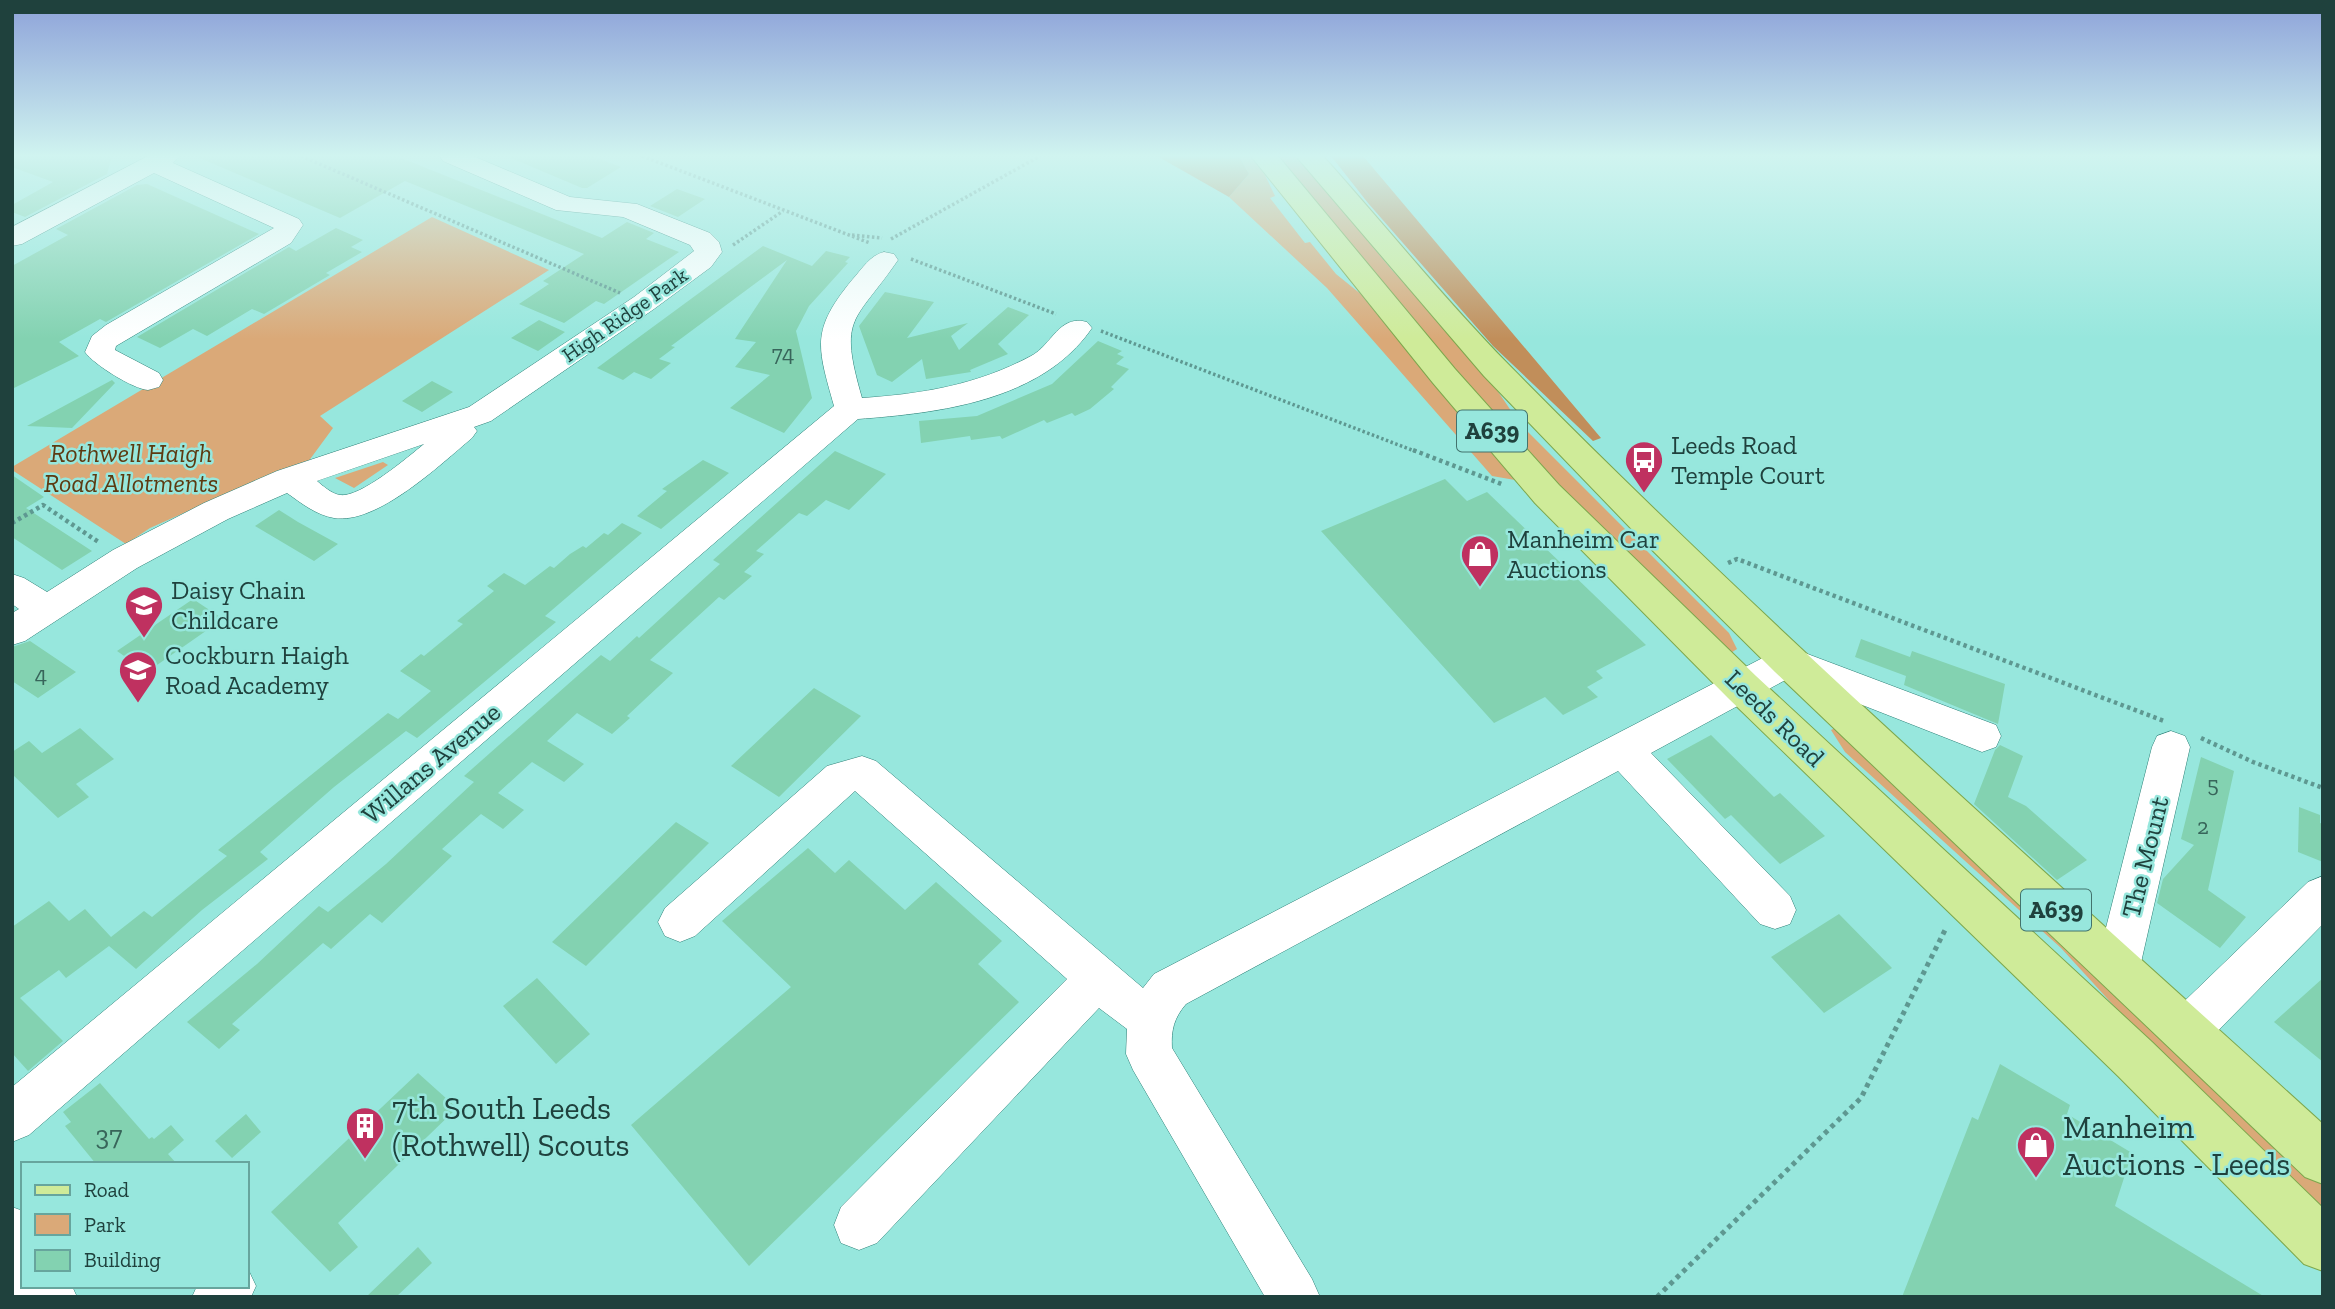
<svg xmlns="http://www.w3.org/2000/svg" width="2335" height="1309" font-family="'Zilla Slab',serif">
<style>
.green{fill:#daa978}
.forest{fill:#c18e5a}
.building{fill:#83d2b1}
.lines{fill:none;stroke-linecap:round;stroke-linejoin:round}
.minor-casing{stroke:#2c8077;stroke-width:1}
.major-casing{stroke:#7da74d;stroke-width:2}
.path-far2{stroke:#5e9891;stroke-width:3.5;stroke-dasharray:2.5 2.5;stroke-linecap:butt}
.path-far1{stroke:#5e9891;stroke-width:4.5;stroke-dasharray:3.5 3.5;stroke-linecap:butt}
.path{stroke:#5e9891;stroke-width:5;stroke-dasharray:4.5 4.5;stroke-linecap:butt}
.minor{fill:#fff;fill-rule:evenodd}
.major{fill:#cfeb99;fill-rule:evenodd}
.labels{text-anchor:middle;stroke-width:5;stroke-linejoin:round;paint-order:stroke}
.far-street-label{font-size:21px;fill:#1f413d;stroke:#97e7dd}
.number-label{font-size:23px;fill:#38655a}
.shield{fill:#97e7dd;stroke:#43736d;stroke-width:2}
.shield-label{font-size:24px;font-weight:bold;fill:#1f413d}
.poi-label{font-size:26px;fill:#1f413d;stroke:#97e7dd;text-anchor:start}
.park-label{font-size:26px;font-style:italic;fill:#5d3a11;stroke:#97e7dd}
.street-label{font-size:26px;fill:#1f413d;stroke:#97e7dd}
.near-number-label{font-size:28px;fill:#38655a}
.near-poi-label{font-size:32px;fill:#1f413d;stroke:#97e7dd;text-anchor:start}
</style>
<rect width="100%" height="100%" fill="#97e7dd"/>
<path class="green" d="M 1239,156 L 1256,156 L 1275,196 L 1270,198 L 1305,243 L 1310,242 L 1336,274 L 1362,295 L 1515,480 L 1492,476 L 1327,288 L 1229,197 L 1249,174 Z
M 1278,156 L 1297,156 L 1392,270 L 1484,371 L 1520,424 L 1729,633 L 1737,649 L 1726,656 L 1592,524 L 1425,339 Z
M 432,217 L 549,270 L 320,416 L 333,428 L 308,462 L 258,480 L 150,528 L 126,544 L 12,470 L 12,467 Z
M 383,462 L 388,465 L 354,488 L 335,478 Z
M 1839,726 L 2323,1184 L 2323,1216 L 2181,1079 L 2061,948 L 1845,752 L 1831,730 Z"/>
<path class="forest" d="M 1157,156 L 1239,156 L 1249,174 L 1229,197 Z
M 1331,156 L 1363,156 L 1601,438 L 1593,441 L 1493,346 L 1368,203 Z"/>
<path class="building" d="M 12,156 L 112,156 L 107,174 L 25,217 L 12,212 L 12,205 L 53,182 L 12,167 Z
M 195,156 L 396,156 L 602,238 L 627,222 L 654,233 L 646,239 L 679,252 L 604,304 L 596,301 L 564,323 L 519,304 L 549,284 L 543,281 L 584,254 L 405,181 L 340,218 Z
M 506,156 L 593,156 L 621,167 L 587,188 L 582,188 Z
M 147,184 L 259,234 L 106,322 L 100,319 L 59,342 L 79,356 L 12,389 L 12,266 L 68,235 L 56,229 L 137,185 Z
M 677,189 L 705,199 L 678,217 L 650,206 Z
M 336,228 L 363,240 L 351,247 L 362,252 L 326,273 L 330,275 L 264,314 L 252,309 L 207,336 L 193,329 L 160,348 L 137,337 L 289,247 L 296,251 Z
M 763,246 L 812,266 L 826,251 L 850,257 L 845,262 L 848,263 L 809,306 L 796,331 L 812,398 L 784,433 L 730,408 L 770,375 L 735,367 L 756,342 L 735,339 L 787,260 L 671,346 L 675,347 L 659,359 L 671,363 L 651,379 L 634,372 L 623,380 L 597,368 Z
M 885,292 L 934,302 L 907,338 L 968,323 L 951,336 L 959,350 L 1008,307 L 1029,315 L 998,344 L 1008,354 L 970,370 L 971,372 L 926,379 L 922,359 L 892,382 L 877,375 L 859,326 Z
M 539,320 L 565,332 L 538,351 L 511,338 Z
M 1098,341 L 1122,351 L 1117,354 L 1124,357 L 1116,364 L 1129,369 L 1111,387 L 1114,389 L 1090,409 L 1075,416 L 1072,413 L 1047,423 L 1044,420 L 1002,439 L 1000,436 L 971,440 L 970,436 L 921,443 L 919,421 L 977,416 L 1052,384 Z
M 112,380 L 115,383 L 72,428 L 27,426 Z
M 432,381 L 453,392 L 422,412 L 402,401 Z
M 835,451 L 886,474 L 849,510 L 826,500 L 807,516 L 799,513 L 756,551 L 764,554 L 744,572 L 752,576 L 724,600 L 719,597 L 650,660 L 673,673 L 627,716 L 630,718 L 612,734 L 577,713 L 547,741 L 584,764 L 564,782 L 532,762 L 498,793 L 524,810 L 503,829 L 481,814 L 442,849 L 452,856 L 382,923 L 370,914 L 331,949 L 323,943 L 232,1024 L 240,1030 L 219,1049 L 187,1022 L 257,964 L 319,906 L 328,912 L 386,864 L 474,782 L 464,776 L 601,655 L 610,661 L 637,636 L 639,638 L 720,564 L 713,560 Z
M 703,460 L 729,473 L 661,529 L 637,516 L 667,491 L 662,489 Z
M 12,475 L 44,497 L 26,508 L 92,551 L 62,570 L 12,537 Z
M 1445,479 L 1467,501 L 1487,492 L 1646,645 L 1596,671 L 1603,678 L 1587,687 L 1598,697 L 1563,715 L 1545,697 L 1494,723 L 1321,531 Z
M 279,510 L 298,522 L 338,544 L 314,561 L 255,526 Z
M 622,523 L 642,533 L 545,616 L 556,622 L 417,738 L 406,731 L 334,787 L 260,852 L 268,859 L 202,910 L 136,969 L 109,946 L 66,978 L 59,970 L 20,998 L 63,1041 L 28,1071 L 12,1053 L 12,927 L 49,901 L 69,921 L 85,909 L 111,937 L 144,911 L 152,917 L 227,856 L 218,850 L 388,713 L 398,719 L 431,691 L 400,671 L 421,654 L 424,656 L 463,624 L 457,621 L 494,591 L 487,586 L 504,573 L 525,585 L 550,566 L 554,568 L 570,554 L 583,546 L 586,548 L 604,533 L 608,535 Z
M 193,599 L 223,619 L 147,672 L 117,651 Z
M 1861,639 L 1910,657 L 1912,651 L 2005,684 L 1998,724 L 1904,685 L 1906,676 L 1855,657 Z
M 30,641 L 76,672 L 38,698 L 12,681 L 12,647 Z
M 814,688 L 861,716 L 779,797 L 731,766 Z
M 80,728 L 114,759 L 76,784 L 89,797 L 58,818 L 12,774 L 12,752 L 29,741 L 42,753 Z
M 1711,735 L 1774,797 L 1780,793 L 1825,836 L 1780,864 L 1731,815 L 1725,819 L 1667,759 Z
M 2000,745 L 2023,756 L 2008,797 L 2026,806 L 2087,860 L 2057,880 L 1974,804 L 1995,750 Z
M 2201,757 L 2234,771 L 2208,890 L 2246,917 L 2220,948 L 2157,903 L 2163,879 L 2194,845 L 2181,839 Z
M 2299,807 L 2320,815 L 2320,823 L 2323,824 L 2323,862 L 2298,852 Z
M 676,822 L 709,843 L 586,966 L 552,942 Z
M 808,848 L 835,873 L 849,860 L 905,910 L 936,882 L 1002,941 L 978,964 L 1019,1002 L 749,1266 L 631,1125 L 791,987 L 722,921 Z
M 1839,914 L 1892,968 L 1824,1013 L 1771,957 Z
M 537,978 L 590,1034 L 556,1064 L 503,1006 Z
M 2323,978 L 2323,1062 L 2274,1022 Z
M 2000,1064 L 2070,1105 L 2067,1114 L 2132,1153 L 2115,1206 L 2265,1297 L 1902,1297 L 1972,1117 L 1978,1120 Z
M 418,1073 L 457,1108 L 338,1223 L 358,1247 L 330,1272 L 271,1212 Z
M 100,1083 L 149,1139 L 152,1137 L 154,1139 L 171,1125 L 184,1140 L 168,1154 L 177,1164 L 96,1164 L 65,1126 L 71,1122 L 63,1112 Z
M 246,1114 L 261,1132 L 232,1158 L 215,1141 Z
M 418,1247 L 432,1263 L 396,1297 L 366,1297 Z"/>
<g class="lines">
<g class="minor-casing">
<path id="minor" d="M 148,156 L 179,156 L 173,163 L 299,219 L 303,225 L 291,243 L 116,346 L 115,350 L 159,373 L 163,380 L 159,387 C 158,387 149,390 148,390 C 133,389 93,364 85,352 L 92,336 L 106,325 L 274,228 L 154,173 L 22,244 L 12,246 L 12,227 Z
M 440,156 L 473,156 L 570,197 L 637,204 L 710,233 L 719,242 L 722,252 L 711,267 L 654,309 L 491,421 L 474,427 L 477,431 L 472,438 C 441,464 377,525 334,518 C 316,515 301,503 287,493 L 228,519 L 137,568 L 25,641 L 12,645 L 12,613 L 19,609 L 12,604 L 12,574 L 24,578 L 47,592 L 113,550 L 204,503 L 277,471 L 469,407 L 634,297 L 694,251 L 690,245 L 623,217 L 556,210 L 443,161 ZM 424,444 C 408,457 360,498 340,495 C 332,494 323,486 317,481 Z
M 884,252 L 894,254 L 898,260 C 854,324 838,315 862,398 C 922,394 977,385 1031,356 C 1052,345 1059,314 1087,322 L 1092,328 C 1042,401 939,413 858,419 L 29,1135 L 12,1142 L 12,1087 L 834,406 C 817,346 811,330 852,280 C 862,269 870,255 884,252 Z
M 1789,647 L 1996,725 L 2001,736 L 1996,747 L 1982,752 L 1791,677 L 1651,753 L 1790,896 L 1796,910 L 1790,924 L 1775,929 L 1760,924 L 1618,771 L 1186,1004 C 1174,1018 1171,1030 1172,1048 L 1312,1279 L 1320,1297 L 1265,1297 L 1133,1070 L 1126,1054 L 1127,1029 L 1099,1008 L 877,1243 L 859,1250 L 841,1243 L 834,1225 L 841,1207 L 1067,979 L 855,791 L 695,936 L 680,942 L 665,936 L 658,922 L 665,908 L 827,766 L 862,756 L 876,761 L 1143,988 L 1154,974 L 1776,651 Z
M 2171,731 L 2185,736 L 2190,747 L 2140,967 L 2134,982 L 2118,988 L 2102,982 L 2096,967 L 2152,747 L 2157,736 Z
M 2323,876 L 2323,924 L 2202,1047 L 2186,1053 L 2170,1047 L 2163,1031 L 2170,1015 L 2308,882 Z
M 12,1207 L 23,1211 L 23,1286 L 72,1286 L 77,1297 L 12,1297 Z
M 247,1267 L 256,1286 L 251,1297 L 192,1297 L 197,1286 L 247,1286 Z"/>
</g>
<g class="major-casing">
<path id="major" d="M 1251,156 L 1278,156 L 1455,369 L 1559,485 L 1756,676 L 2152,1042 L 2323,1208 L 2323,1271 L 2304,1264 L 2118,1076 L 1728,698 L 1535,503 L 1433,383 Z
M 1296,156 L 1323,156 C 1385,225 1444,299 1509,365 C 1769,629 2049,875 2323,1124 L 2323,1184 L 2305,1177 L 1775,672 L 1644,542 L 1484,376 Z"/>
</g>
<path class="path-far2" d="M 301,156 L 620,293
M 642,156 L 870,243
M 852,235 L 882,238
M 891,239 L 1040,156
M 733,245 L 783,211
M 911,259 L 1056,314
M 1101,331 L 1417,452"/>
<path class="path-far1" d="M 1413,450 L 1504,485
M 12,523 L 43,505 L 100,543
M 1728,563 L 1737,559 L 2164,721
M 2201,738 L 2253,762 L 2323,788"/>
<path class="path" d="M 1657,1297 L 1861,1098 L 1946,928"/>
<use href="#minor" class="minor"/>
<use href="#major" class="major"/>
</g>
<linearGradient id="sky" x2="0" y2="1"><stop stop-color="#8da2d9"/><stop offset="0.46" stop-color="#d0f4f0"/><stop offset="1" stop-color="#d0f4f0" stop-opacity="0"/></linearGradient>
<rect width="2335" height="339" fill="url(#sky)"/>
<defs>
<g id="bus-pin" transform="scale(2.0125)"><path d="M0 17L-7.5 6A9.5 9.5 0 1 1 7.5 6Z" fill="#bf3160" stroke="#97e7dd"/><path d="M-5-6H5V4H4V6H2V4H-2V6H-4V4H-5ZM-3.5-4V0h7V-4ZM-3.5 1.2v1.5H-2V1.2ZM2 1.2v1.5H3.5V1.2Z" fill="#fff"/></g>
<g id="shop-pin" transform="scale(2.0125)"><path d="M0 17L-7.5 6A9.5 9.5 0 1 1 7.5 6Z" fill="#bf3160" stroke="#97e7dd"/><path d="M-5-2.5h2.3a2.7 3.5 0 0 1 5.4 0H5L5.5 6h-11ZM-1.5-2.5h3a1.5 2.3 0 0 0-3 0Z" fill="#fff"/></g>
<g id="school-pin" transform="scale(2.0125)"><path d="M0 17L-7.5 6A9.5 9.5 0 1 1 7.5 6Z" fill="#bf3160" stroke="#97e7dd"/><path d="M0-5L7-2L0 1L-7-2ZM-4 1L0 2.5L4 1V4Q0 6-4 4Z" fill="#fff"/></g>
<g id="building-pin" transform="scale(2.0125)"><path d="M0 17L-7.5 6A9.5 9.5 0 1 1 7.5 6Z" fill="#bf3160" stroke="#97e7dd"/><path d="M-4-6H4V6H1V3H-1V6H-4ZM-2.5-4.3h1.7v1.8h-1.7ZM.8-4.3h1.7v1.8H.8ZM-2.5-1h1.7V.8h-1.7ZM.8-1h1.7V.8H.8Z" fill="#fff"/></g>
</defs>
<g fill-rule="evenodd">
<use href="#bus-pin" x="1644" y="460"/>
<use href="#shop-pin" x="1480" y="554"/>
<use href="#school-pin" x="144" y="605"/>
<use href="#school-pin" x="138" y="670"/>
<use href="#building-pin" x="365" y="1126"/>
<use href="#shop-pin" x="2036" y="1145"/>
</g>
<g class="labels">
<g class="far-street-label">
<text transform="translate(625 315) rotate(-35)" y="7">High Ridge Park</text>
</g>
<g class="number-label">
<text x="783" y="361">74</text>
<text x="41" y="682">4</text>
<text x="2213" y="792">5</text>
<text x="2203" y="834">2</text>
</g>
<g class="shield">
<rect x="1457" y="410.5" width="70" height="41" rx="5"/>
<rect x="2021" y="889.5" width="70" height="41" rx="5"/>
</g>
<g class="shield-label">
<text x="1492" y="439">A639</text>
<text x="2056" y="918">A639</text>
</g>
<g class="poi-label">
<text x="1671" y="454">Leeds Road<tspan x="1671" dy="30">Temple Court</tspan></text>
<text x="1507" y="548">Manheim Car<tspan x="1507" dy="30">Auctions</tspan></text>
<text x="171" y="599">Daisy Chain<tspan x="171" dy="30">Childcare</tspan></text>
<text x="165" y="664">Cockburn Haigh<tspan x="165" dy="30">Road Academy</tspan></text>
</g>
<g class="park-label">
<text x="131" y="462">Rothwell Haigh<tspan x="131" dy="30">Road Allotments</tspan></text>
</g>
<g class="street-label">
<text transform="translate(1775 718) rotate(44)" y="9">Leeds Road</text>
<text transform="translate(431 763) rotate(-40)" y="9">Willans Avenue</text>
<text transform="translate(2145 857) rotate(-76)" y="9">The Mount</text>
</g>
<g class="near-number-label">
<text x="109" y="1145">37</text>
</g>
<g class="near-poi-label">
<text x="392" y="1119">7th South Leeds<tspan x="392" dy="37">(Rothwell) Scouts</tspan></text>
<text x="2063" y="1138">Manheim<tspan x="2063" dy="37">Auctions - Leeds</tspan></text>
</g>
</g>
<rect width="2335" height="1309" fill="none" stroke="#1f413d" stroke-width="28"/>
<rect x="21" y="1162" width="228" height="126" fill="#97e7dd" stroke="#67a59d" stroke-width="2"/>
<rect x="35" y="1185" width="35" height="10" fill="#cfeb99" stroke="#67a59d" stroke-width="2"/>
<text x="84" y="1197" font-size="21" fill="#1f413d">Road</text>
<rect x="35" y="1214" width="35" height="21" fill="#daa978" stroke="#67a59d" stroke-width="2"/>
<text x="84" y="1232" font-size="21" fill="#1f413d">Park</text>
<rect x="35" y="1250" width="35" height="21" fill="#83d2b1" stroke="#67a59d" stroke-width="2"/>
<text x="84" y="1267" font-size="21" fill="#1f413d">Building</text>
</svg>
